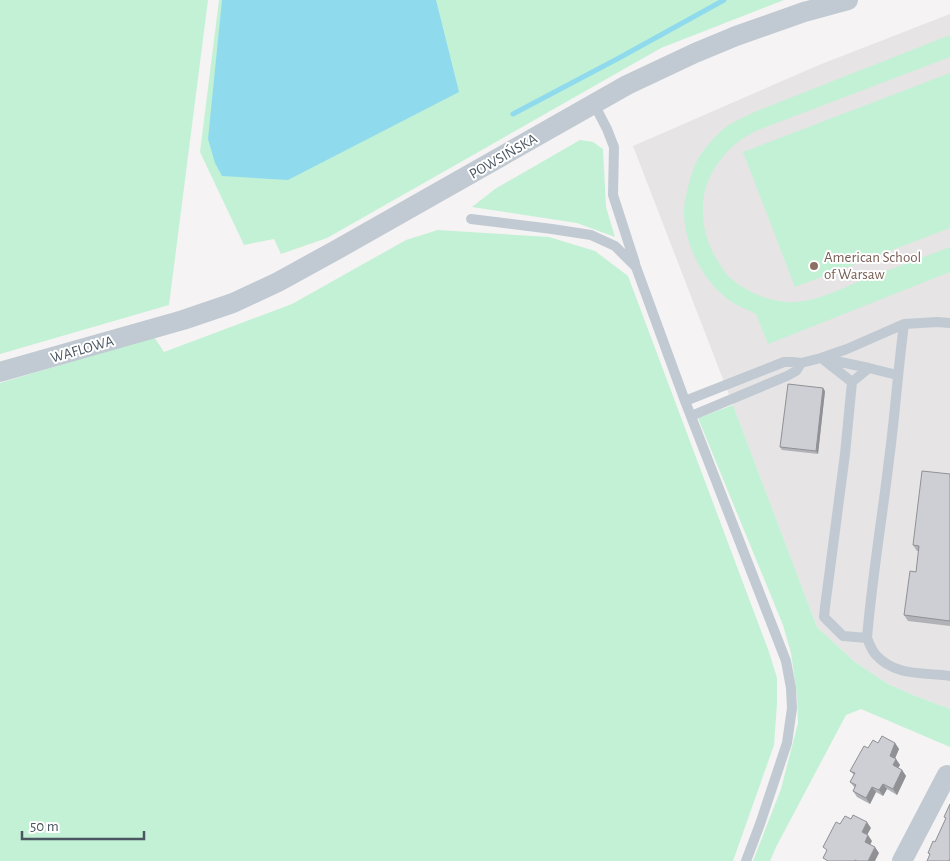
<svg xmlns="http://www.w3.org/2000/svg" width="950" height="861" font-family="'Alegreya Sans',sans-serif">
<style>
.education{fill:#e6e4e5}
.green{fill:#c3f1d5}
.water{fill:#90daee}
.lines{fill:none;stroke-linecap:round;stroke-linejoin:round}
.stream{stroke:#90daee;stroke-width:5}
.lane{stroke:#c1cad2;stroke-width:10}
.street{stroke:#c1cad2;stroke-width:20}
.wall{fill:#b0b2b7}
.shaded-wall{fill:#909195}
.building{fill:#cdcfd5;stroke:#909195}
.education-dot{fill:#8d6e63;stroke:#fff;stroke-width:2}
.labels{text-anchor:middle;stroke-width:4;stroke-linejoin:round;paint-order:stroke}
.street-label{font-size:15px;fill:#4a5661;stroke:#fff}
.education-label{font-size:15px;fill:#785e54;stroke:#fff;text-anchor:start}
</style>
<rect width="100%" height="100%" fill="#f5f3f3"/>
<path class="education" d="M 950,14 L 950,709 L 913,695 L 888,684 L 855,662 L 817,627 L 731,400 L 633,146 L 819,65 Z"/>
<path class="green" d="M 0,0 L 208,0 L 169,305 L 0,354 Z
M 219,0 L 784,0 L 661,48 L 327,238 L 281,254 L 274,239 L 244,245 L 200,152 Z
M 950,35 L 950,57 L 758,130 C 746,136 736,142 727,152 C 714,166 703,186 703,206 C 702,227 708,246 719,263 C 722,267 724,272 728,276 C 743,290 765,300 786,302 C 813,304 840,289 865,279 C 893,268 922,258 950,247 L 950,272 L 768,344 L 756,314 C 744,308 732,304 723,295 C 700,276 684,241 684,211 C 684,201 691,172 696,163 C 700,154 712,139 719,133 C 728,124 740,119 752,113 Z
M 950,73 L 950,228 L 795,287 L 743,152 Z
M 580,140 L 593,142 L 603,149 L 606,207 L 615,237 L 577,223 L 472,207 L 495,189 Z
M 438,230 L 549,237 L 595,251 L 628,276 L 769,652 L 777,678 L 777,703 L 774,745 L 733,861 L 0,861 L 0,383 L 154,337 L 164,352 L 292,304 L 406,240 Z
M 733,405 L 817,627 L 855,662 L 888,684 L 913,695 L 950,709 L 950,747 L 861,709 L 846,715 L 776,847 L 770,861 L 753,861 L 781,789 L 798,723 L 797,695 L 791,653 L 783,625 L 698,418 Z"/>
<path class="water" d="M 222,0 L 436,0 L 459,92 L 288,180 L 222,176 L 215,163 L 208,139 Z"/>
<g class="lines">
<path class="stream" d="M 513,114 L 619,58 L 724,0"/>
<path class="lane" d="M 594,104 L 607,129 L 614,147 L 613,195 L 635,263
M 471,219 L 552,229 L 591,235 L 615,246 L 636,267 L 685,401 L 786,661 L 791,688 L 792,708 L 787,743 L 760,824 L 746,861
M 821,358 L 869,368
M 824,360 L 852,382
M 897,375 L 869,368 L 852,382 L 845,454 L 825,607 L 824,617 L 843,636 L 867,638 C 872,578 882,519 889,460 C 895,415 898,369 904,324
M 685,401 L 784,362 L 793,362 L 801,363 L 821,358 L 847,349 L 904,324 L 937,322 L 950,323
M 691,416 L 787,376 L 796,371 L 801,363
M 867,638 C 869,643 872,651 876,655 C 896,677 924,672 950,676"/>
<path class="street" d="M 0,372 L 183,320 L 233,303 L 278,282 L 338,249 L 627,85 L 695,53 L 736,36 L 804,12 L 848,0
M 902,861 L 947,775"/>
</g>
<path class="wall" d="M 825,391 L 818,454 L 782,450 L 780,447 Z
M 950,474 L 950,626 L 908,621 L 904,615 L 916,572 L 919,551 L 917,551 L 913,545 Z
M 878,743 L 895,743 L 899,749 L 895,758 L 900,765 L 898,768 L 902,770 L 906,776 L 897,795 L 887,789 L 883,796 L 876,792 L 870,804 L 857,797 L 853,791 L 855,788 L 850,782 L 854,775 L 850,771 L 868,748 Z"/>
<path class="shaded-wall" d="M 823,388 L 825,391 L 818,454 L 816,451 Z
M 895,743 L 899,749 L 894,761 L 890,756 Z
M 896,759 L 900,765 L 896,771 L 893,765 Z
M 902,770 L 906,776 L 897,795 L 893,789 Z
M 883,784 L 887,789 L 883,796 L 879,790 Z
M 872,787 L 876,792 L 870,804 L 866,798 Z
M 867,822 L 871,828 L 866,837 L 862,832 Z
M 868,835 L 872,841 L 869,847 L 865,842 Z
M 875,847 L 879,853 L 875,861 L 868,861 Z"/>
<path class="building" d="M 788,384 L 823,388 L 816,451 L 780,447 Z
M 922,471 L 950,474 L 950,621 L 904,615 L 910,571 L 916,572 L 919,546 L 913,545 Z
M 882,736 L 895,743 L 890,756 L 896,759 L 893,765 L 902,770 L 893,789 L 883,784 L 879,790 L 872,787 L 866,798 L 853,791 L 856,785 L 850,782 L 855,773 L 850,771 L 864,746 L 868,748 L 873,740 L 878,743 Z
M 950,804 L 950,859 L 949,861 L 927,861 L 930,854 L 928,853 L 933,841 L 935,842 L 946,818 L 944,817 Z
M 853,815 L 867,822 L 862,832 L 868,835 L 865,842 L 875,847 L 868,861 L 857,861 L 855,860 L 855,861 L 828,861 L 823,858 L 827,850 L 823,847 L 836,822 L 840,824 L 845,816 L 851,819 Z"/>
<circle class="education-dot" cx="814" cy="266" r="5"/>
<g class="labels">
<g class="street-label">
<text transform="translate(503 156) rotate(-30)" y="5">POWSIŃSKA</text>
<text transform="translate(82 349) rotate(-16)" y="5">WAFLOWA</text>
</g>
<g class="education-label">
<text x="824" y="262">American School<tspan x="824" dy="17">of Warsaw</tspan></text>
</g>
</g>
<path d="M22 831v8h122v-8" fill="none" stroke="#4a5661" stroke-width="2.5"/>
<text x="30" y="831" font-size="15" fill="#4a5661" stroke="#ffffff" stroke-width="4" paint-order="stroke">50 m</text>
</svg>
